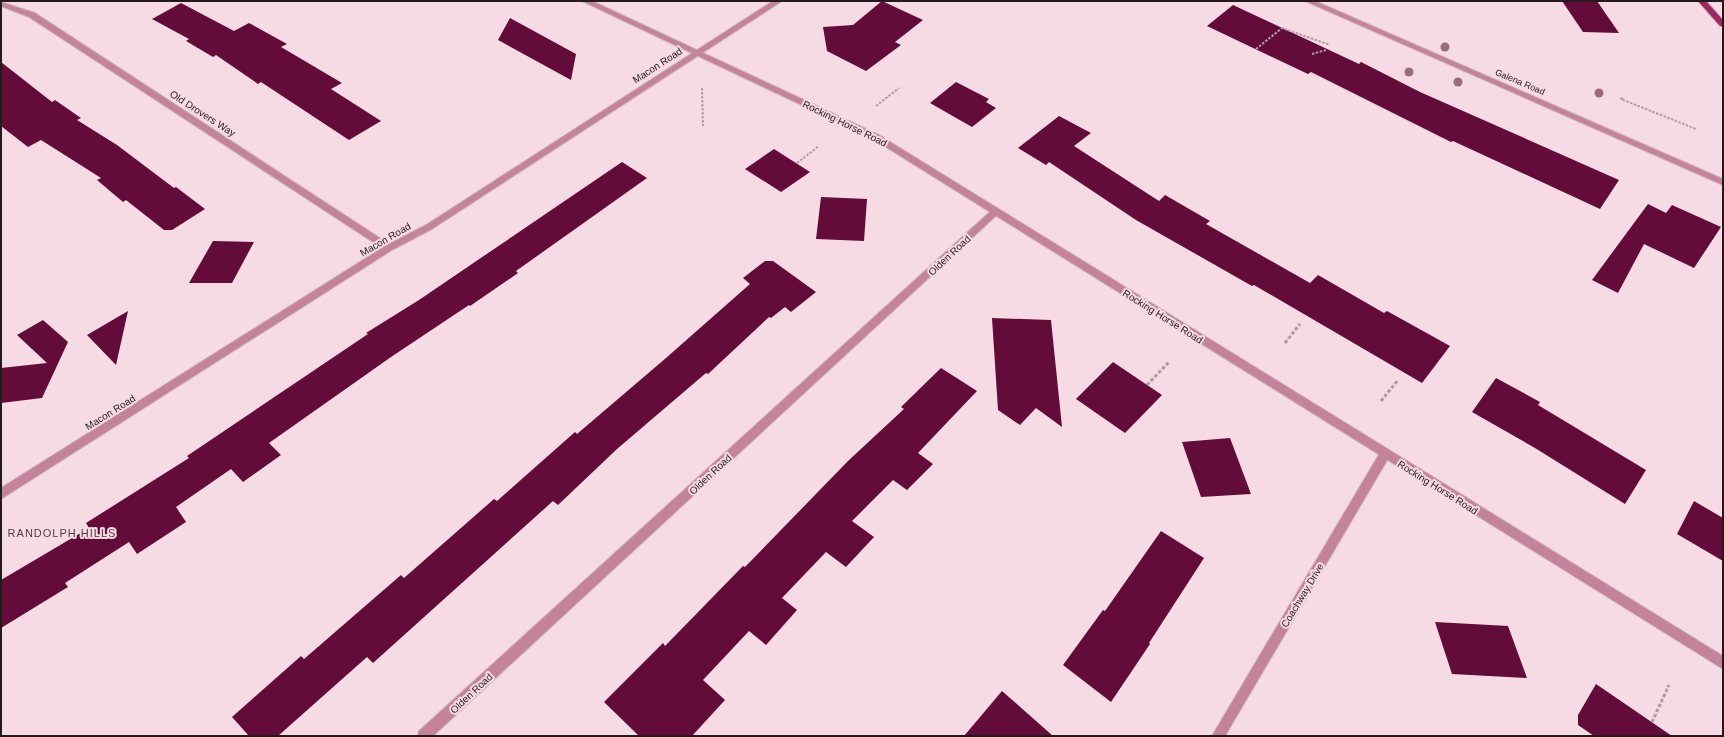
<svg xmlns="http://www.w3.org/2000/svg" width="1724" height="737" font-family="Helvetica,sans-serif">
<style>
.building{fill:#630b39}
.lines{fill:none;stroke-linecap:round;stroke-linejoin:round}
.minor-casing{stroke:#d1b8c0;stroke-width:2}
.tertiary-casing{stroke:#d1b8c0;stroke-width:2}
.primary-casing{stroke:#d1b8c0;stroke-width:2}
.path-far1{stroke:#b19ba2;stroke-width:2;stroke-dasharray:2.5 1.5;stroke-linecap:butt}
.path{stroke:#b19ba2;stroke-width:3;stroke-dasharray:3.5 2;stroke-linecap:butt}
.minor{fill:#c3849b;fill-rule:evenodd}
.tertiary{fill:#c3849b;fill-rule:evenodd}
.primary{fill:#9b2860;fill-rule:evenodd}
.tree{fill:#996c7f}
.labels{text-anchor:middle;stroke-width:4;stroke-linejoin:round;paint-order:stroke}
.far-street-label{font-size:9px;fill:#241a1e;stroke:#f7dbe4}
.street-label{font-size:10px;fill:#241a1e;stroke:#f7dbe4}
.neighbourhood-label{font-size:11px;letter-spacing:1px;fill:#503a42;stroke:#f7dbe4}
</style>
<rect width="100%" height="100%" fill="#f7dbe4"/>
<path class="building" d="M 882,1 L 923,20 L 895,42 L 901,45 L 866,71 L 827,51 L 823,27 L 853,25 Z
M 1562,1 L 1597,1 L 1619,33 L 1583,32 Z
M 181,3 L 234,31 L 249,23 L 287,44 L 281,47 L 342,83 L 331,89 L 381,121 L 349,140 L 261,82 L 258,84 L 216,55 L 213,57 L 186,41 L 189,39 L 152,19 Z
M 1233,5 L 1359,64 L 1361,62 L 1420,92 L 1619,180 L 1600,209 L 1453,141 L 1451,142 L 1311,72 L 1308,74 L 1207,26 Z
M 510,18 L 576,54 L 571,80 L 498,40 Z
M 1,62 L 52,102 L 55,100 L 81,118 L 77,120 L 117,145 L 174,188 L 176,187 L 205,209 L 172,230 L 164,230 L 126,200 L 123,202 L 97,180 L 101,178 L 41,140 L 28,147 L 1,126 Z
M 956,82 L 989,99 L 986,102 L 996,108 L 972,127 L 930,103 Z
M 1059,116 L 1091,133 L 1074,146 L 1159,201 L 1165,195 L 1210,221 L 1206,224 L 1310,283 L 1318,275 L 1384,313 L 1387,311 L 1450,346 L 1422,383 L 1254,285 L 1252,286 L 1136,220 L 1049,162 L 1046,165 L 1018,148 Z
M 774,149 L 810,172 L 781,192 L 745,169 Z
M 622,162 L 647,178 L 516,271 L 518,273 L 470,306 L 469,305 L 391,357 L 269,443 L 281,455 L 243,482 L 231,469 L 176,507 L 186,522 L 137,554 L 129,542 L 65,583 L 68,587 L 1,628 L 1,580 L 89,528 L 86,523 L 189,458 L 187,456 L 368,334 L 366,333 L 419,300 Z
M 821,197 L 867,199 L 864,241 L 816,239 Z
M 1648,204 L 1666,213 L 1672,205 L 1721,227 L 1694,268 L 1644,244 L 1618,293 L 1592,280 Z
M 213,241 L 254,242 L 232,283 L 189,283 Z
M 765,261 L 773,261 L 816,292 L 791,312 L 785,307 L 771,318 L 769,317 L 708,374 L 706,373 L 617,449 L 558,505 L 553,501 L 373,663 L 367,657 L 278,736 L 249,736 L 232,717 L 301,656 L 304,659 L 401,575 L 404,578 L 494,499 L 497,501 L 575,432 L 577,434 L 666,358 L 750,284 L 743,278 Z
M 128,311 L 116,365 L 87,335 Z
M 992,318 L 1051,320 L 1062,427 L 1036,408 L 1020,425 L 998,410 Z
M 43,320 L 68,342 L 42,398 L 1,403 L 1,368 L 47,363 L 17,335 Z
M 1113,362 L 1162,395 L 1125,433 L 1076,399 Z
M 941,368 L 977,391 L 918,453 L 933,464 L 907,490 L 893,480 L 852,521 L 874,537 L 846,567 L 826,552 L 782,598 L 797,610 L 766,645 L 749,631 L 703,680 L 725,700 L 692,736 L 639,736 L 604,702 L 663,643 L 665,646 L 743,566 L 745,567 L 848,461 L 904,409 L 901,407 Z
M 1496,378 L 1540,402 L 1538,405 L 1646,470 L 1625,504 L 1535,448 L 1472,412 Z
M 1230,438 L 1251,494 L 1201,497 L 1182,442 Z
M 1694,501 L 1723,518 L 1723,561 L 1677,534 Z
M 1161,531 L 1204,558 L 1149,643 L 1150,644 L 1111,702 L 1063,665 L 1103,610 L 1105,611 Z
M 1435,622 L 1508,626 L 1527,678 L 1452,674 Z
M 1596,684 L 1672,736 L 1594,736 L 1578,725 L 1578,715 Z
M 1002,691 L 1053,736 L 964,736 Z"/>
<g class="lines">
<g class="minor-casing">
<path id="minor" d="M 773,1 L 782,1 L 432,229 L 392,250 L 1,499 L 1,488 L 382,248 L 29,17 L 1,6 L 1,2 L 35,13 L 389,244 L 426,225 Z
M 1305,1 L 1315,1 L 1723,179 L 1723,185 Z
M 996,208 L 1000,211 L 999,213 L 433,736 L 418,736 L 419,731 L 993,209 Z
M 1385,449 L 1389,451 L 1390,454 L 1389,457 L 1225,736 L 1212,736 L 1381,451 Z"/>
</g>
<g class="tertiary-casing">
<path id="tertiary" d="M 582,1 L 592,1 L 879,135 L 1723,656 L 1723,669 L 873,139 Z"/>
</g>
<g class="primary-casing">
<path id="primary" d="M 1698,1 L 1706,1 L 1723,20 L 1723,26 L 1720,26 Z"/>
</g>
<path class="path-far1" d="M 1256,49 L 1282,28 L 1330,45
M 1312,54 L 1326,50
M 702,88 L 703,126
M 1623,98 L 1621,99 L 1696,129
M 876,106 L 899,88
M 797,163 L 819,146"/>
<path class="path" d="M 1285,343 L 1300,324
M 1147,385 L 1169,362
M 1381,401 L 1398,380
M 1652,722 L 1669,685"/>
<use href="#minor" class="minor"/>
<use href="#tertiary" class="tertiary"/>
<use href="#primary" class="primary"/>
</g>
<g class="tree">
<circle cx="1445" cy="47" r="4.5"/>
<circle cx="1409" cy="72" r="4.5"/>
<circle cx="1458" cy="82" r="4.5"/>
<circle cx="1599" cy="93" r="4.5"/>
</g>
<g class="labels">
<g class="far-street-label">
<text transform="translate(1520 82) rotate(23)" y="3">Galena Road</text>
</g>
<g class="street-label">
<text transform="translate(657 65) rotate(-33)" y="4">Macon Road</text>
<text transform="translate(203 113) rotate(33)" y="4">Old Drovers Way</text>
<text transform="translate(845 123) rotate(26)" y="4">Rocking Horse Road</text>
<text transform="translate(385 239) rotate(-30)" y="4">Macon Road</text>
<text transform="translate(949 255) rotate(-43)" y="4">Olden Road</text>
<text transform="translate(1163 316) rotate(32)" y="4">Rocking Horse Road</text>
<text transform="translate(110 412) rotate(-32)" y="4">Macon Road</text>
<text transform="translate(710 474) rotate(-43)" y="4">Olden Road</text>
<text transform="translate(1438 487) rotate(32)" y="4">Rocking Horse Road</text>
<text transform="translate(1302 595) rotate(-59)" y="4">Coachway Drive</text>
<text transform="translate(471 693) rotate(-43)" y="4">Olden Road</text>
</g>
<g class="neighbourhood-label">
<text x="62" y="537">RANDOLPH HILLS</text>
</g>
</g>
<rect width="1724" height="737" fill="none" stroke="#241a1e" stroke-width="4"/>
</svg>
